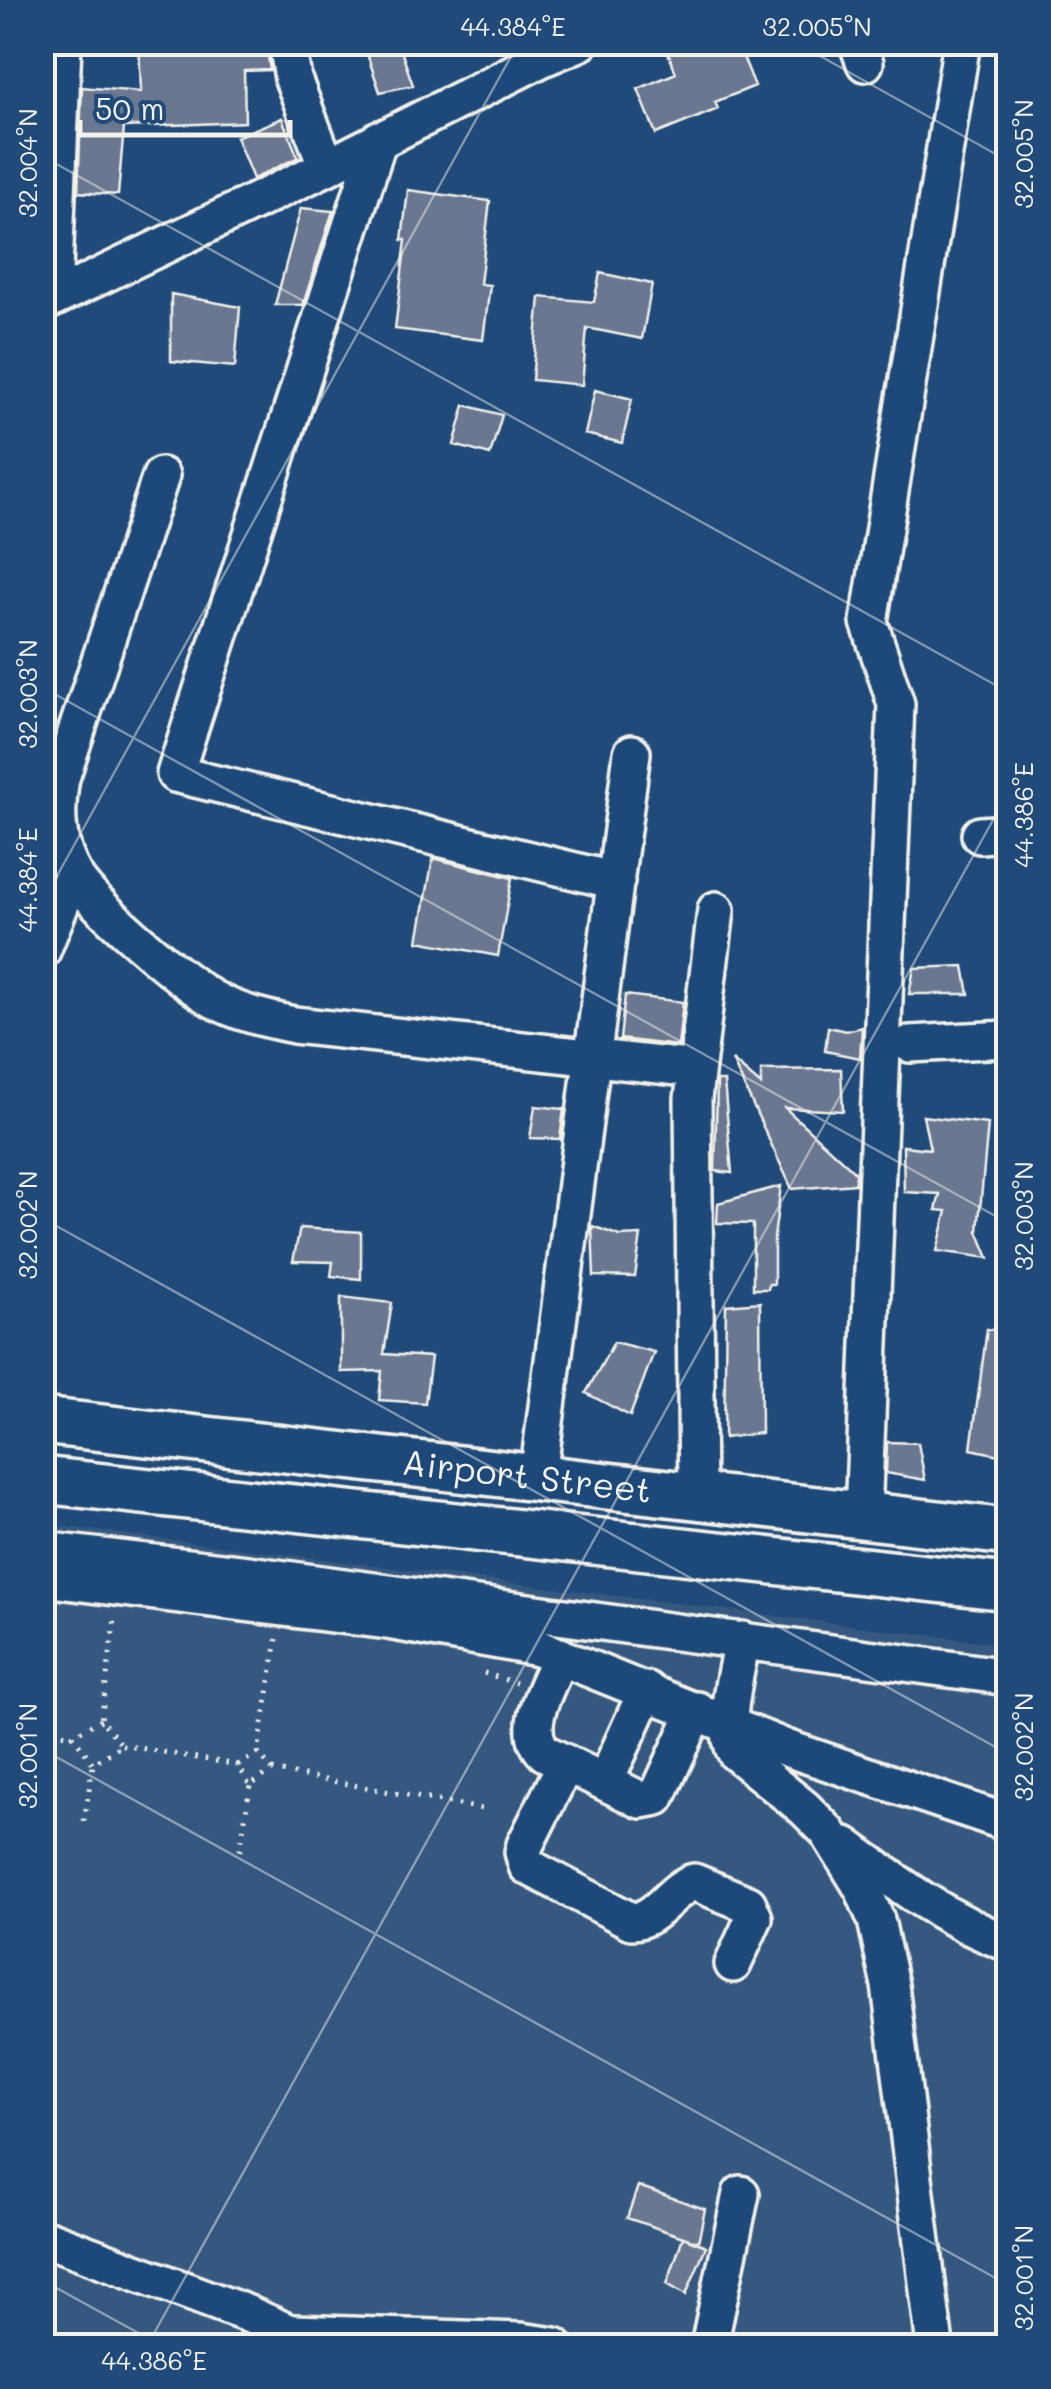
<svg xmlns="http://www.w3.org/2000/svg" width="1051" height="2389" font-family="Mali,sans-serif">
<style>
.built{fill:#365881}
.building{fill:#6b7791;stroke:#f4f1e8;stroke-width:2.5}
.lines{fill:none;stroke-linecap:round;stroke-linejoin:round}
.minor-casing{stroke:#f4f1e8;stroke-width:42}
.major-casing{stroke:#f4f1e8;stroke-width:52}
.path{stroke:#f4f1e8;stroke-width:5;stroke-dasharray:2.5 8;stroke-linecap:butt}
.minor{stroke:#1f4a7a;stroke-width:35}
.major{stroke:#1f4a7a;stroke-width:45}
.ticks{fill:none;stroke:#f4f1e8;stroke-width:2.5;stroke-opacity:0.45}
.labels{text-anchor:middle;stroke-width:9;stroke-linejoin:round;paint-order:stroke}
.street-label{font-size:35px;fill:#f4f1e8;stroke:#1f4a7a}
.neatline{fill:none;stroke:#f4f1e8;stroke-width:4}
.ticks-label{font-size:25px;text-anchor:middle;fill:#f4f1e8}
</style>
<rect width="100%" height="100%" fill="#1f4a7a"/>
<filter id="ink" filterUnits="userSpaceOnUse"><feTurbulence type="fractalNoise" baseFrequency=".01" numOctaves="2"/><feDisplacementMap in="SourceGraphic" scale="20" xChannelSelector="R" yChannelSelector="G"/><feConvolveMatrix kernelMatrix="1 2 1 2 8 2 1 2 1" color-interpolation-filters="sRGB"/></filter>
<g filter="url(#ink)">
<path class="built" d="M 43,1524 L 1008,1645 L 1008,2346 L 43,2346 Z"/>
<path class="building" d="M 139,42 L 266,42 L 270,70 L 244,71 L 245,122 L 124,127 L 118,195 L 78,192 L 82,87 L 141,92 Z
M 363,42 L 398,42 L 413,85 L 380,92 Z
M 664,42 L 737,42 L 755,86 L 715,102 L 718,109 L 656,134 L 638,89 L 676,73 Z
M 282,118 L 298,157 L 253,179 L 236,137 Z
M 408,190 L 490,201 L 480,284 L 490,285 L 483,340 L 395,329 L 406,240 L 402,240 Z
M 301,208 L 333,211 L 303,305 L 275,305 Z
M 600,273 L 652,284 L 642,339 L 587,328 L 582,385 L 532,380 L 540,297 L 594,302 Z
M 171,294 L 240,307 L 235,367 L 171,361 Z
M 595,390 L 632,399 L 622,443 L 585,434 Z
M 465,405 L 502,415 L 490,455 L 454,445 Z
M 433,858 L 512,878 L 498,956 L 418,941 Z
M 964,966 L 969,994 L 909,994 L 914,968 Z
M 625,995 L 683,1002 L 678,1046 L 620,1039 Z
M 828,1027 L 846,1031 L 862,1027 L 860,1058 L 825,1051 Z
M 732,1060 L 761,1085 L 761,1070 L 841,1069 L 843,1111 L 785,1108 L 856,1173 L 855,1184 L 792,1189 Z
M 717,1081 L 724,1081 L 732,1173 L 715,1171 Z
M 535,1106 L 564,1109 L 560,1139 L 530,1138 Z
M 923,1116 L 988,1124 L 978,1231 L 989,1258 L 937,1251 L 947,1211 L 936,1210 L 940,1194 L 904,1192 L 903,1146 L 930,1149 Z
M 781,1186 L 774,1237 L 774,1284 L 769,1284 L 768,1289 L 753,1289 L 753,1224 L 717,1223 L 718,1203 Z
M 592,1226 L 620,1236 L 641,1235 L 635,1277 L 594,1276 Z
M 300,1228 L 361,1232 L 361,1279 L 331,1276 L 333,1262 L 293,1261 Z
M 341,1297 L 392,1303 L 384,1354 L 431,1357 L 425,1403 L 379,1400 L 382,1371 L 341,1372 Z
M 760,1302 L 761,1433 L 724,1438 L 726,1305 Z
M 987,1329 L 1008,1332 L 1008,1457 L 971,1449 Z
M 614,1342 L 654,1352 L 630,1416 L 586,1393 Z
M 887,1442 L 918,1443 L 925,1480 L 886,1473 Z
M 638,2186 L 705,2209 L 698,2242 L 627,2218 Z
M 683,2237 L 706,2246 L 686,2295 L 667,2284 Z"/>
<g class="lines">
<g class="minor-casing">
<path id="minor" d="M 287,42 L 293,79 L 327,167
M 857,42 L 865,63
M 379,139 L 175,774 L 616,881
M 53,298 L 63,42
M 42,304 L 327,167 L 545,57 L 581,42
M 161,476 L 61,778 C 55,812 56,844 74,875 C 92,905 182,981 213,999 C 238,1013 266,1019 294,1025 L 696,1069
M 980,835 L 1008,833
M 42,951 L 73,874
M 910,1044 L 1008,1039
M 538,1476 L 632,753
M 697,1497 L 693,1099 L 716,910
M 863,1516 L 896,704 L 869,622 L 962,42
M 42,1550 L 248,1574 L 1008,1677
M 42,1578 L 388,1621 L 538,1648 L 786,1748 L 1008,1823
M 742,1640 C 737,1671 720,1726 736,1753 L 804,1808 L 828,1832 L 863,1889 L 876,1920 L 890,1985 L 935,2346
M 560,1656 C 550,1684 519,1728 545,1753 L 641,1800 L 657,1797 L 697,1710
M 566,1763 L 525,1845 L 523,1852 L 527,1866 L 631,1921 C 657,1921 670,1889 694,1882 L 748,1904 L 754,1918 L 733,1964
M 605,1782 L 647,1690
M 845,1845 C 897,1883 947,1921 1008,1943
M 42,2237 L 248,2314 L 318,2346
M 294,2333 L 521,2341 L 555,2346
M 709,2346 L 741,2194"/>
</g>
<g class="major-casing">
<g id="major">
<path id="s1" d="M 42,1421 L 1008,1532"/>
<path d="M 42,1480 L 1008,1587"/>
</g>
</g>
<path class="path" d="M 484,1673 L 516,1683
M 101,1720 L 73,1735 L 93,1764 L 122,1745 L 101,1720 L 115,1619
M 42,1730 L 73,1735
M 122,1745 L 238,1765
M 258,1753 L 238,1765 L 250,1786 L 272,1770 L 258,1753 L 277,1639
M 272,1770 L 482,1809
M 84,1821 L 93,1764
M 240,1851 L 250,1786"/>
<use href="#minor" class="minor"/>
<use href="#major" class="major"/>
</g>
</g>
<path class="ticks" d="M 795,42 L 1008,161M 42,156 L 1008,692M 42,687 L 1008,1223M 42,903 L 519,42M 42,1218 L 1008,1754M 42,1749 L 1008,2285M 42,2280 L 162,2346M 147,2346 L 1008,793"/>
<g class="labels">
<g class="street-label">
<text dy="12" stroke="none"><textPath href="#s1" startOffset="488">Airport Street</textPath></text>
</g>
</g>
<rect width="1051" height="2389" fill="none" stroke="#1f4a7a" stroke-width="110"/>
<path d="M80 120v15h210v-15" fill="none" stroke="#f4f1e8" stroke-width="5"/>
<text x="95" y="120" font-size="30" fill="#f4f1e8" stroke="#1f4a7a" stroke-width="8" paint-order="stroke">50 m</text>
<rect x="55" y="55" width="941" height="2279" class="neatline"/>
<g class="ticks-label">
<text x="513" y="36">44.384°E</text>
<text x="817" y="36">32.005°N</text>
<text transform="translate(1024 154) rotate(-90)" y="9">32.005°N</text>
<text transform="translate(28 163) rotate(-90)" y="9">32.004°N</text>
<text transform="translate(28 694) rotate(-90)" y="9">32.003°N</text>
<text transform="translate(1024 815) rotate(-90)" y="9">44.386°E</text>
<text transform="translate(28 880) rotate(-90)" y="9">44.384°E</text>
<text transform="translate(1024 1216) rotate(-90)" y="9">32.003°N</text>
<text transform="translate(28 1225) rotate(-90)" y="9">32.002°N</text>
<text transform="translate(1024 1747) rotate(-90)" y="9">32.002°N</text>
<text transform="translate(28 1756) rotate(-90)" y="9">32.001°N</text>
<text transform="translate(1024 2278) rotate(-90)" y="9">32.001°N</text>
<text x="154" y="2370">44.386°E</text>
</g>
</svg>
